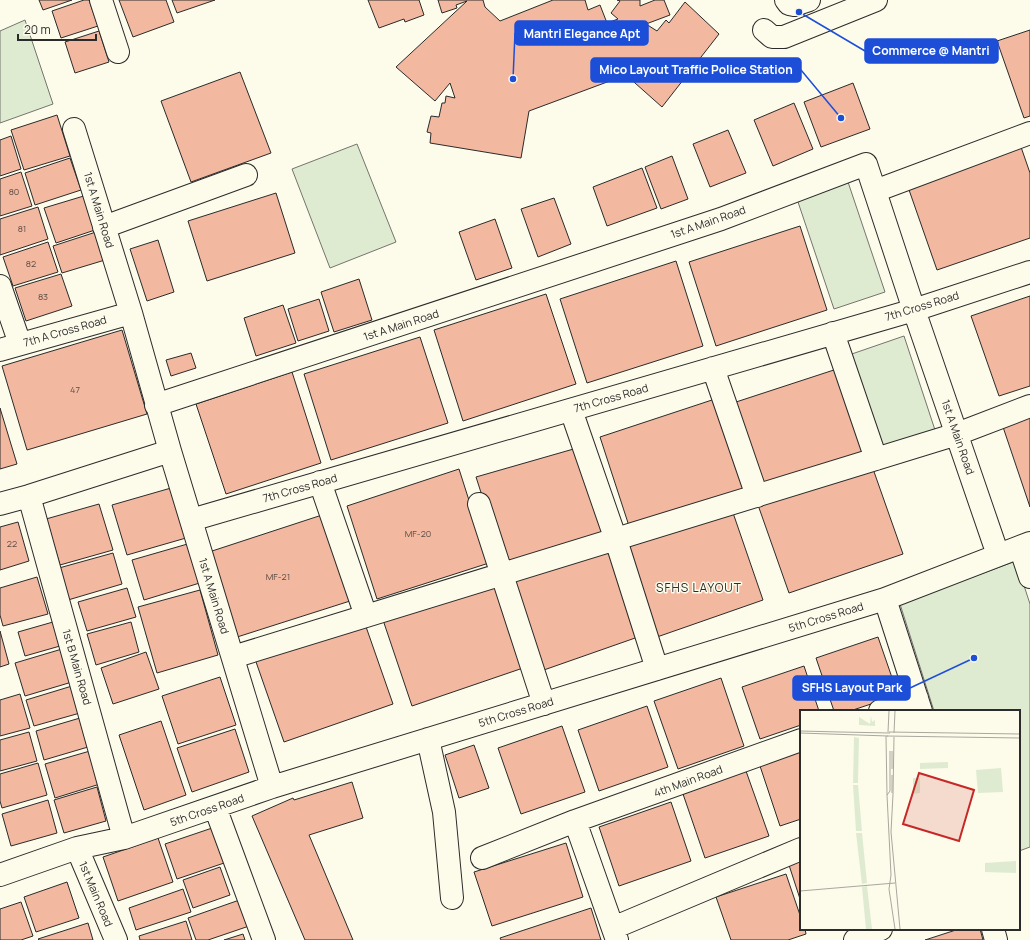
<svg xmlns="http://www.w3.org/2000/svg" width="1030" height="940" font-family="Manrope,sans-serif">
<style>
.green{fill:#deebd1;stroke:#74746e}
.building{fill:#f2b8a0;stroke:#2b2b2b}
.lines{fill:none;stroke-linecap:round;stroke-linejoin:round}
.minor-casing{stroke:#2b2b2b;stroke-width:24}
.minor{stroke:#fdfbea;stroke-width:22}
.labels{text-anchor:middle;stroke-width:3;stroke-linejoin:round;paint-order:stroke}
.number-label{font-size:9px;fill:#5d4e48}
.street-label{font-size:11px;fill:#2b2b2b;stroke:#fdfbea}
.neighbourhood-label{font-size:12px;letter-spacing:1px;fill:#2b2b2b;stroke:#fdfbea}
.inset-road{fill:none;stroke:#a9a89e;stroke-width:1}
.view{fill:#c62828;fill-opacity:0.15;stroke:#c62828;stroke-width:2}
.inset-edge{fill:none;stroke:#2b2b2b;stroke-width:2}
.leader{fill:none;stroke:#1d4ed8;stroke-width:1.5}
.callout-dot{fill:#1d4ed8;stroke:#fdfbea;stroke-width:1.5}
.callout{fill:#1d4ed8;stroke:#1d4ed8;stroke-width:1.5}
.callout-label{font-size:12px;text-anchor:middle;font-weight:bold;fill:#fff}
</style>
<rect width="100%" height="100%" fill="#fdfbea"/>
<path class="green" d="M 25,20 L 53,104 L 0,123 L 0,31 Z
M 357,144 L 396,242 L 330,268 L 292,169 Z
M 848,182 L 885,292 L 834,309 L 797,199 Z
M 904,336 L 935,430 L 877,449 L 846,356 Z
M 1016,561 L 1030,604 L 1030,847 L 1019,851 L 1019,711 L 934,711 L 900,604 Z"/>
<path class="building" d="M 39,0 L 72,0 L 43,10 Z
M 84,0 L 89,0 L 98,26 L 61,38 L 52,11 Z
M 119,0 L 166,0 L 174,22 L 133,37 Z
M 172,0 L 215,0 L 177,13 Z
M 368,0 L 419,0 L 424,15 L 405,22 L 404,19 L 379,28 Z
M 438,0 L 483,0 L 485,7 L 500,21 L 553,0 L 585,0 L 588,10 L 600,5 L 607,23 L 618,19 L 611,13 L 620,1 L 617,0 L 640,0 L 640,6 L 655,0 L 664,0 L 670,15 L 646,24 L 657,31 L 666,20 L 669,23 L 685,2 L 719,34 L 662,107 L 626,75 L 529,111 L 521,158 L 430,143 L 431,133 L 427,132 L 431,116 L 439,117 L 442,103 L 445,103 L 446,96 L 455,98 L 450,83 L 435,101 L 396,67 L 467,1 L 456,5 L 457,8 L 442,13 Z
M 1030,30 L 1030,116 L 1024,118 L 997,41 Z
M 99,31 L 109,62 L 75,73 L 65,42 Z
M 240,72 L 271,153 L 191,182 L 161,101 Z
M 853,83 L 870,129 L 821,147 L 804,102 Z
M 794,103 L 813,149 L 773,166 L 754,120 Z
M 57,115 L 70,156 L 24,170 L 11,130 Z
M 728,130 L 746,173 L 710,187 L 693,144 Z
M 11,136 L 21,169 L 0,176 L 0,140 Z
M 1021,147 L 1030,173 L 1030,238 L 937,270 L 908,187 Z
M 672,156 L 688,199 L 661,209 L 645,167 Z
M 70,158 L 81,190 L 35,205 L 25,173 Z
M 642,168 L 657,208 L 607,226 L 593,187 Z
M 21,172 L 32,206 L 0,216 L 0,179 Z
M 276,193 L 295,253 L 207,281 L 188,221 Z
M 87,195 L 98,229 L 56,243 L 44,208 Z
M 554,198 L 571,244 L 538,257 L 521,209 Z
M 38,207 L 48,239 L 0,255 L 0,219 Z
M 495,219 L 512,268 L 476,280 L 459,232 Z
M 800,226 L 827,310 L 716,346 L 689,262 Z
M 96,232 L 105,260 L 62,273 L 53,246 Z
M 158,240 L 174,292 L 147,301 L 130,249 Z
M 48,242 L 58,272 L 13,286 L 3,257 Z
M 676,261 L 703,346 L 587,383 L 560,299 Z
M 61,274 L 72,306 L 26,321 L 15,288 Z
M 359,279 L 372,320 L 334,332 L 321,292 Z
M 546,294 L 576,384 L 463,421 L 434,330 Z
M 1030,296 L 1030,386 L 999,396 L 971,316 Z
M 319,299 L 329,331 L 298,341 L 288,309 Z
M 283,305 L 296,343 L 256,356 L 244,318 Z
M 122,330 L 147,414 L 27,450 L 2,366 Z
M 420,337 L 448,423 L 331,460 L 304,374 Z
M 191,353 L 196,368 L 171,376 L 166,360 Z
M 843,367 L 871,453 L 761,489 L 733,403 Z
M 292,372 L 321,463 L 226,494 L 196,404 Z
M 718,398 L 747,491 L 630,529 L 600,437 Z
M 0,408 L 17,464 L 0,469 Z
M 1030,414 L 1030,507 L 1002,424 Z
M 577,448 L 604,532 L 504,564 L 476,477 Z
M 872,466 L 903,554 L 789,593 L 758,505 Z
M 459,469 L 489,563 L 377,599 L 347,506 Z
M 171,488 L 186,538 L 127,555 L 112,505 Z
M 99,504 L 113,550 L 60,565 L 46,519 Z
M 731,507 L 763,600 L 657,637 L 625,544 Z
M 322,515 L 350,601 L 234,638 L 206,553 Z
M 18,522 L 29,561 L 0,570 L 0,527 Z
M 191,543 L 203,582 L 144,600 L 132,560 Z
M 609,551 L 638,637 L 541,671 L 510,581 Z
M 113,553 L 122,584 L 68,600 L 59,568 Z
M 37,577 L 48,614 L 3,626 L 0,615 L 0,588 Z
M 496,578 L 526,667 L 412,706 L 382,617 Z
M 127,588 L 136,617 L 87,631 L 78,602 Z
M 200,590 L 218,655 L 157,673 L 138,607 Z
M 364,621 L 393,704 L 284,742 L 255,659 Z
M 53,622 L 60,646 L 25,656 L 18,632 Z
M 131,622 L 139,652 L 96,665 L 87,634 Z
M 0,631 L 9,664 L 0,667 Z
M 878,637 L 898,695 L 850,711 L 834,711 L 816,658 Z
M 62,649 L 72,682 L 25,696 L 15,663 Z
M 146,652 L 159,689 L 113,704 L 101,668 Z
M 804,666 L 819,711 L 801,711 L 801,725 L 760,739 L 742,687 Z
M 220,677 L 236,725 L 178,744 L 162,696 Z
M 721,678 L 744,746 L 678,769 L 654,701 Z
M 72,686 L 80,713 L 34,726 L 26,700 Z
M 20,694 L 30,728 L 0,736 L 0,700 Z
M 647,706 L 668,767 L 599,791 L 578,730 Z
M 80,718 L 88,747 L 44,760 L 36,731 Z
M 161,721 L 186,795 L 144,810 L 119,735 Z
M 562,726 L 585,792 L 521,814 L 498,748 Z
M 235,729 L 249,772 L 192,792 L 177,748 Z
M 29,732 L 37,761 L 0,771 L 0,740 Z
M 474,745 L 489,788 L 459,798 L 445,755 Z
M 801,749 L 801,819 L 780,826 L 759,763 Z
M 90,751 L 100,784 L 55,798 L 45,764 Z
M 38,763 L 47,795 L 2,808 L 0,801 L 0,774 Z
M 746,771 L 769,836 L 705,858 L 683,794 Z
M 352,782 L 363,818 L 309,835 L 353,940 L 305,940 L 252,816 L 293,798 L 294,800 Z
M 97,787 L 106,821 L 64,833 L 54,800 Z
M 48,800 L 57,833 L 11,846 L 2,814 Z
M 671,802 L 691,861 L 619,886 L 599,827 Z
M 221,825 L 233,860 L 177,879 L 165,844 Z
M 158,838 L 173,882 L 118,901 L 103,857 Z
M 566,843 L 583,897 L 492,926 L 474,872 Z
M 801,858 L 801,902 L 788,862 Z
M 220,867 L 230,895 L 193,908 L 183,880 Z
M 786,874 L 801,918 L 801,929 L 805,929 L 806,934 L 788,940 L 731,940 L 716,897 Z
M 67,882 L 79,918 L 36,932 L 24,897 Z
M 183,889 L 191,912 L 136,930 L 129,908 Z
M 248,897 L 258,923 L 208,940 L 196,940 L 188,918 Z
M 21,902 L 33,936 L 21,940 L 0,940 L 0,909 Z
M 591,908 L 601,940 L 501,940 L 500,938 Z
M 186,921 L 192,940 L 140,940 L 139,936 Z
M 88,923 L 93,940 L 39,940 L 38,939 Z
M 959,929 L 980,929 L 983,940 L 925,940 Z
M 243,934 L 245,940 L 224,940 Z"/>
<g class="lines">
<g class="minor-casing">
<path id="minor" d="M 101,0 L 118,52
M 786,0 L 789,4 L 794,5 L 809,0
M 764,30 L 772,37 L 784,37 L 876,0
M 74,129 L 131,313 L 170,451 L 272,787
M 875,191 L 1030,133
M 104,227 L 246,175
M 0,286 L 20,344
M 833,333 L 876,459
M 0,350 L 131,313
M 713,368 L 757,496
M 156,405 L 721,219 L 866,164 L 914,310 L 998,555
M 571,410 L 616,540 L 657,669
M 320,482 L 366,616
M 29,496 L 124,838
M 0,504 L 29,496 L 170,451
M 479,504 L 544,704
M 191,520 L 914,310 L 1030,272
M 1020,547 L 1030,577
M 885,599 L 921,711
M 233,657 L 957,434 L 1030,406
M 880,711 L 917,698
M 428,739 L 444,812 L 452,898
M 215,807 L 264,940
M 575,821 L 617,940
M 77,848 L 116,940
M 482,858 L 575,821 L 801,740
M 0,875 L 77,848 L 124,838 L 272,787 L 885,599 L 1030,543
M 613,928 L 801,849
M 993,929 L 996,940
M 855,940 L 881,929"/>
</g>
<use href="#minor" class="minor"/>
</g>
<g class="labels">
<g class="number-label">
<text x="14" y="195">80</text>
<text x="22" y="232">81</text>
<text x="31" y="267">82</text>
<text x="43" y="300">83</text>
<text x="75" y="393">47</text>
<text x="418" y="537">MF-20</text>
<text x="12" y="547">22</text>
<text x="278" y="580">MF-21</text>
</g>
<g class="street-label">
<text transform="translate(99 210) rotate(73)" y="4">1st A Main Road</text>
<text transform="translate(708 222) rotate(-19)" y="4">1st A Main Road</text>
<text transform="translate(922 306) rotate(-17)" y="4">7th Cross Road</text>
<text transform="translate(401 325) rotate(-18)" y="4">1st A Main Road</text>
<text transform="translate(65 331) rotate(-16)" y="4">7th A Cross Road</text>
<text transform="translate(611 398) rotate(-16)" y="4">7th Cross Road</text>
<text transform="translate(958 437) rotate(71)" y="4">1st A Main Road</text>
<text transform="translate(300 488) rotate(-16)" y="4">7th Cross Road</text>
<text transform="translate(214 596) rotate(73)" y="4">1st A Main Road</text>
<text transform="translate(826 617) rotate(-17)" y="4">5th Cross Road</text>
<text transform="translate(77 667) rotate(74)" y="4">1st B Main Road</text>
<text transform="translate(516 712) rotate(-17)" y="4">5th Cross Road</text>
<text transform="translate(688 781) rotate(-20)" y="4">4th Main Road</text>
<text transform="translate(207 810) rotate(-19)" y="4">5th Cross Road</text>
<text transform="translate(96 894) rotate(67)" y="4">1st Main Road</text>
</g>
<g class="neighbourhood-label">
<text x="699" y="592">SFHS LAYOUT</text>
</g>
</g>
<g transform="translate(800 710)">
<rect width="220" height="220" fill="#fdfbea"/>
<path d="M 71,6 L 72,12 L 75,10 L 75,16 L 59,15 L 59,7 L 70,14 ZM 54,27 L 59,28 L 58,73 L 53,73 ZM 148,52 L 148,58 L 120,59 L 120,53 ZM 201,58 L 203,82 L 178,83 L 176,60 ZM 113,68 L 120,68 L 120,83 L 113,84 ZM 53,75 L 58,75 L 62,121 L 56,121 ZM 56,123 L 62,123 L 67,173 L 62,174 ZM 216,151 L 216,163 L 185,162 L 185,153 ZM 67,176 L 72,219 L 66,219 L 62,177 Z" fill="#deebd1"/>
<path class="inset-road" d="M 0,21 L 40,22M 40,22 L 90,23M 88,22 L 89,1M 89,22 L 220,24M 0,23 L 88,26M 94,23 L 95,1M 86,26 L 87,85M 87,26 L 220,28M 92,59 L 92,41M 92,65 L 92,83M 93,84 L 94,27M 93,84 L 91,122 L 100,219M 87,85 L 90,81 L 90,41M 87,85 L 91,165 L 89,179 L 95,219M 0,181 L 95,173"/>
<path class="view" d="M 119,63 L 174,80 L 159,131 L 103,114 Z"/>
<rect width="220" height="220" class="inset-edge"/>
</g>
<path class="leader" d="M513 79L515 33M799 12L865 51M841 118L801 70M974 658L910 688"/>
<g class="callout-dot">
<circle cx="513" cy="79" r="4"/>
<circle cx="799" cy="12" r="4"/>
<circle cx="841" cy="118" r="4"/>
<circle cx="974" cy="658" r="4"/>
</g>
<g class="callout">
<rect x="515" y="21" width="133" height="24" rx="4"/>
<rect x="865" y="39" width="133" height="24" rx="4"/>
<rect x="591" y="58" width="210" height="24" rx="4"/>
<rect x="793" y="676" width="117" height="24" rx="4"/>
</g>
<g class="callout-label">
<text x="582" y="38">Mantri Elegance Apt</text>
<text x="931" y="55">Commerce @ Mantri</text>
<text x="696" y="74">Mico Layout Traffic Police Station</text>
<text x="852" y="692">SFHS Layout Park</text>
</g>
<path d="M18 34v6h78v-6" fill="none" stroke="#2b2b2b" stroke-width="2"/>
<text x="24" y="34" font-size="12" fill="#2b2b2b" stroke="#fdfbea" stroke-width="3" paint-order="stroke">20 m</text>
</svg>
